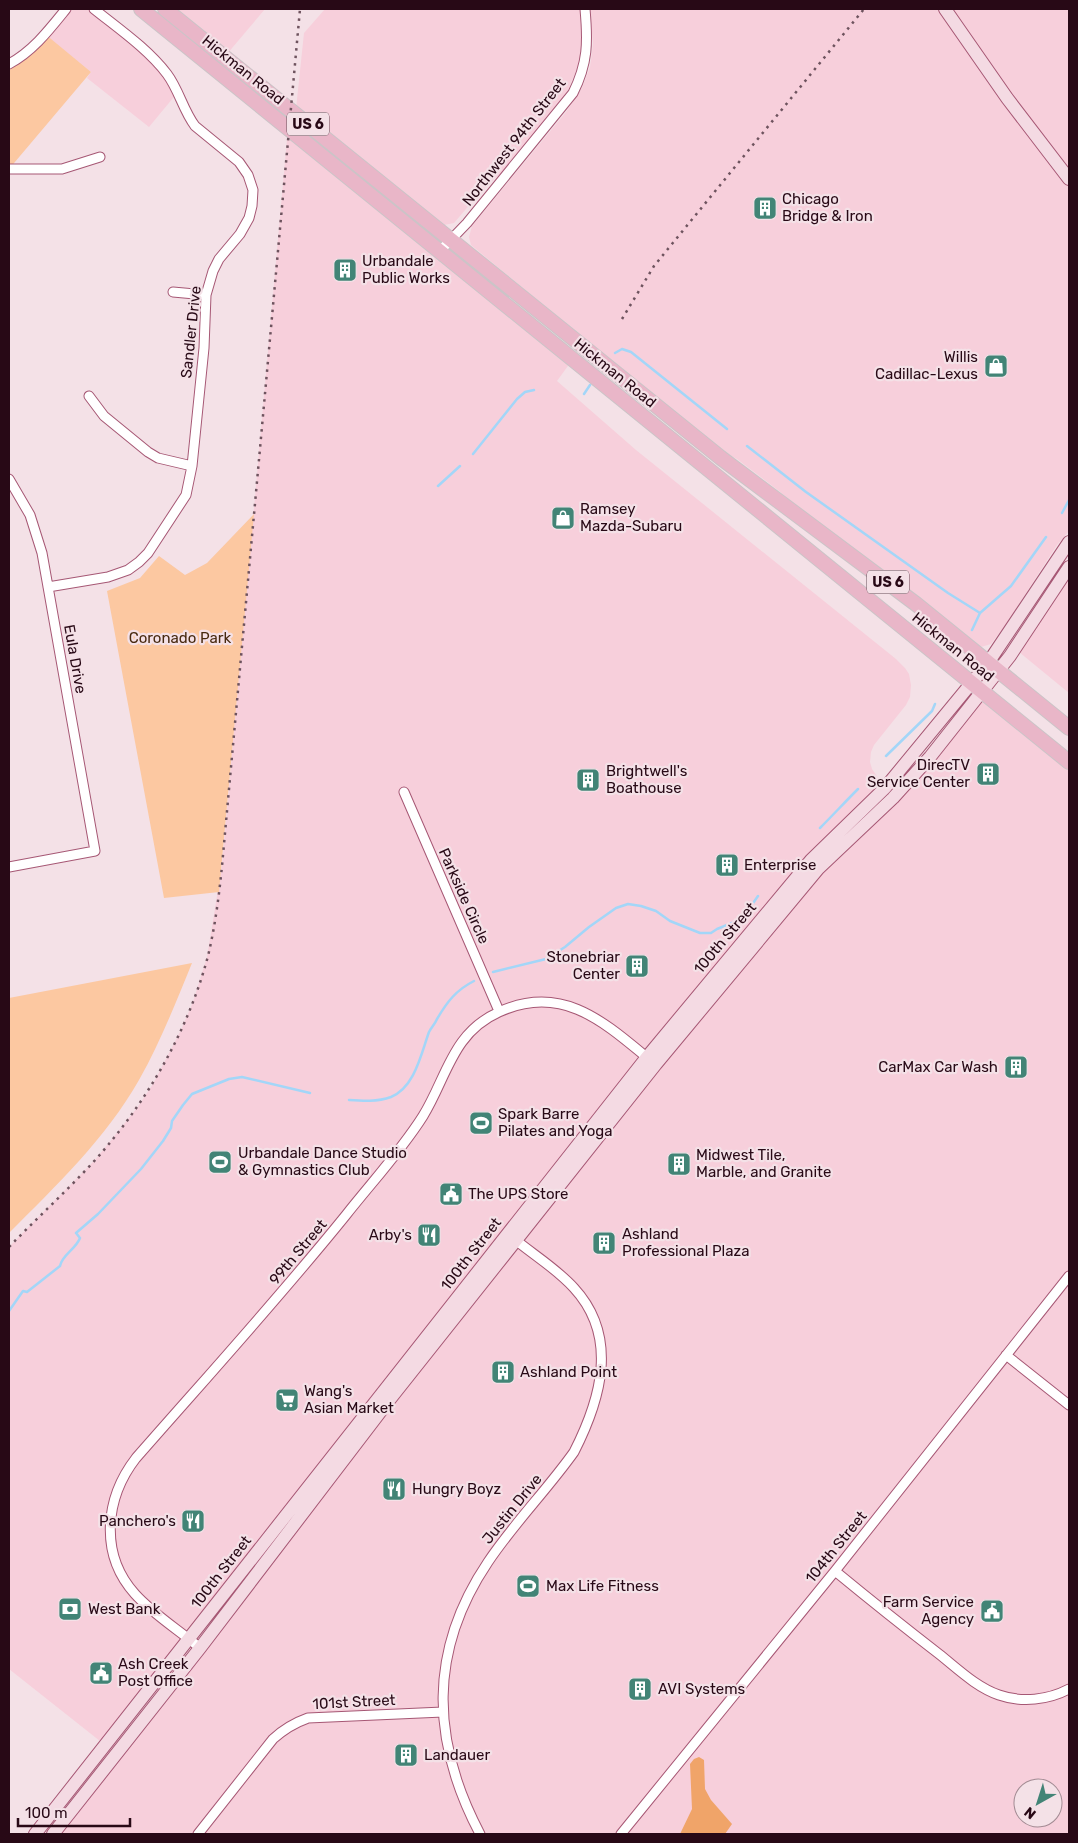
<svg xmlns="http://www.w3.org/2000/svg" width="1078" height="1843" font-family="Rubik,sans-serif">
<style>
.built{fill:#f7cfdb;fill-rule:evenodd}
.green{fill:#fcc8a1}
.forest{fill:#f0a469}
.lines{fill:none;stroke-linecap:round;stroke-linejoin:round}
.stream{stroke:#a3d6f8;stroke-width:2.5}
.street-casing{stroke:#a65774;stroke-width:11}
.secondary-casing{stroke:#a65774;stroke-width:14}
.primary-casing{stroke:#cbc4c7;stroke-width:16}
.street{stroke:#fff;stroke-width:9}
.secondary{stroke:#f4dae3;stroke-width:12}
.primary{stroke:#e9b6c8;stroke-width:14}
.rail{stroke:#6e535e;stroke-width:2.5;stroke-dasharray:2.5 5;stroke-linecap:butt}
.labels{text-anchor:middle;stroke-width:4.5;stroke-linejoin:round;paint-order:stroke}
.shield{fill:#f4e1e7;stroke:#654a55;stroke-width:1}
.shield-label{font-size:14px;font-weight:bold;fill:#280916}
.street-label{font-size:15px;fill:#280916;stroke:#f4e1e7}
.poi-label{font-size:15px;fill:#280916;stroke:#f4e1e7;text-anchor:start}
.park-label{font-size:15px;fill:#47290f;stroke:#f4e1e7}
</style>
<rect width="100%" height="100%" fill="#f4e1e7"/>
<path class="built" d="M 66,9 L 94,9 L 149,54 L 178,92 L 149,127 L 87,78 L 91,72 L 45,35 Z
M 172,9 L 265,9 L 227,54 Z
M 325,9 L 580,9 L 582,42 L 580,62 L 567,92 L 506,168 L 477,196 L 454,223 L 444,225 L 440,225 L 296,109 L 304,33 Z
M 590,9 L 938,9 L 995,91 L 1069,187 L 1069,531 L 1057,545 L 1004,627 L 991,644 L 981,647 L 975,645 L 810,519 L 779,491 L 737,459 L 714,447 L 561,324 L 525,290 L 471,245 L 469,237 L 472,226 L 566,112 L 582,88 L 590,67 L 593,44 Z
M 952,9 L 1069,9 L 1069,170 L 1036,129 Z
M 288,128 L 573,359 L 557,381 L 636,450 L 896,659 L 905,668 L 909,674 L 911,685 L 910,697 L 906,705 L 874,745 L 871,752 L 870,762 L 872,769 L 885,788 L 105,1745 L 9,1669 L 9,1247 L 95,1160 L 137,1108 L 153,1084 L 181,1030 L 193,1002 L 207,957 L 222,866 Z
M 1069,576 L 1069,693 L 1019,652 Z
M 983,691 L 1069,762 L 1069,1834 L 53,1834 L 818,869 L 893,798 ZM 1023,1788 L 1053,1788 L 1053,1818 L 1023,1818 Z"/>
<path class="green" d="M 45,34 L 91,72 L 9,169 L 9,64 Z
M 254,514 L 219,892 L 164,898 L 107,591 L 140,578 L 159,556 L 185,575 L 207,563 Z
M 192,963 C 176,1002 160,1043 139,1080 C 106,1138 56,1186 9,1233 L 9,998 Z"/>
<path class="forest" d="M 699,1757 L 704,1760 L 705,1789 L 711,1800 L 732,1824 L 725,1834 L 680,1834 L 692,1809 L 690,1764 L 694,1759 Z"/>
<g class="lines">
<path class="stream" d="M 615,353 L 622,349 L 631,352 L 727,429
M 584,394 L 590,385
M 747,446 L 806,492 L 948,593 L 980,613
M 473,454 L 517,399 L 525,392 L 534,390
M 438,486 L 460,466
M 1062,513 L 1069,500
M 972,630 L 980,613 L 1011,586 L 1046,537
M 886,756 L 932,711 L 935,704
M 820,828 C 833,815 845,802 858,789
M 493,972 L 546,959 L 565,947 L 589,927 L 616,908 L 628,904 L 641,906 L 656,911 L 670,921 L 700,933 L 711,933 L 717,929 L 742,919 L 758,896
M 349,1100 C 363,1101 377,1102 391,1097 C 415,1087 421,1054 429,1032 C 431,1028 435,1024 437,1019 C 447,1002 456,990 474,981
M 9,1311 L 23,1291 L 27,1292 L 60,1266 C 62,1255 76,1249 80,1238 L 76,1233 L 98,1214 L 141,1169 L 163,1141 L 171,1128 L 172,1121 L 183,1105 L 192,1094 L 229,1079 L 242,1077 L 310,1093"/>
<g class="street-casing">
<path id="street" d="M 9,64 C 33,51 49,30 66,9
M 9,169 L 62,169 L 100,157
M 440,251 L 467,223 L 573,93 C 588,63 588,42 585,9
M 173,292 L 206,295
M 89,396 L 104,416 L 148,452 L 158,458 L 192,466
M 9,479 L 30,515 L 42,553 L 95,851 L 9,867
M 48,587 L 108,577 L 128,570 L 139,562 L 148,553 L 186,495 L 192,466 L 204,348 L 206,295 L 213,271 L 219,259 L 240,234 L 249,218 L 252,206 L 253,190 L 248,175 L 239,162 L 195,126 C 183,110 179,90 167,74 C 148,49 119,29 94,9
M 404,792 L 499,1011
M 1006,1355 L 1069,1405
M 835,1571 C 869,1599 904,1627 939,1654 C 958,1669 976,1687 999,1695 C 1022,1703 1048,1700 1069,1689
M 200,1648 C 179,1630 154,1615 135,1594 C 99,1554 105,1498 136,1458 C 207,1377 279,1298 346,1215 C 372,1182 401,1151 423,1116 C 447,1077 452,1033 499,1012 C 562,983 604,1022 650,1060
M 198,1834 L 273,1739 C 284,1729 294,1723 308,1718 L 443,1712
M 480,1834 C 431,1741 428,1651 488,1562 C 514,1523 547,1490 574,1452 C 601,1399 619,1337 574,1288 C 556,1268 532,1254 512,1237
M 621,1834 L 835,1571 L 1069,1276"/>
</g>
<g class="secondary-casing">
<path id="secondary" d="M 945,9 L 1007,98 L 1069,179
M 35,1834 L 647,1057 L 811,860 L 885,788 L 988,663 L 1069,542
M 53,1834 L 200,1648 L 390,1399 L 656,1064 L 818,869 L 893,798 L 930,757 L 1010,656 L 1069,567"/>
</g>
<g class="primary-casing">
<path id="primary" d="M 141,9 L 1069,762
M 165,9 L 721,458 L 916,604 L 1069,728"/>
</g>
<use href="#street" class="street"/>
<use href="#secondary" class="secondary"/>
<use href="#primary" class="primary"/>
<path class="rail" d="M 622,319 L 654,266 L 864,9
M 9,1247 C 38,1217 69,1189 97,1158 C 148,1100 188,1031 208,956 C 215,927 219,896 222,866 L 300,9"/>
</g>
<defs>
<g id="building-square" transform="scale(1.25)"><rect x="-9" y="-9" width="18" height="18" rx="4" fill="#428476" stroke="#f4e1e7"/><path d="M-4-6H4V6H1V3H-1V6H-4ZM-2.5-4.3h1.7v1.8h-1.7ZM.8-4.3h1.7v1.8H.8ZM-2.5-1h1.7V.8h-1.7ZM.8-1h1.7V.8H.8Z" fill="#fff"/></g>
<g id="shop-square" transform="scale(1.25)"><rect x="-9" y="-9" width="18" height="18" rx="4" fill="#428476" stroke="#f4e1e7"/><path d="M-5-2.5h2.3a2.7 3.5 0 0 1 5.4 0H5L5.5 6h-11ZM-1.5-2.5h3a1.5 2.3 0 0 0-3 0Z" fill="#fff"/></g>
<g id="stadium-square" transform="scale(1.25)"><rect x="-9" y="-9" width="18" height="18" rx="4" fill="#428476" stroke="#f4e1e7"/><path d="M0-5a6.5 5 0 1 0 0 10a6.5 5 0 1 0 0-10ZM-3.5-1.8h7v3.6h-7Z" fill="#fff"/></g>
<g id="civic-square" transform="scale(1.25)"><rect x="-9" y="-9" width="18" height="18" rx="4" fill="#428476" stroke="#f4e1e7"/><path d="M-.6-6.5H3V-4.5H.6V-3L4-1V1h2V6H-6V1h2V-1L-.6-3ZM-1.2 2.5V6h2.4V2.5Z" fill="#fff"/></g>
<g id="restaurant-square" transform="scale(1.25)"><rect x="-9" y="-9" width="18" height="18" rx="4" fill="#428476" stroke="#f4e1e7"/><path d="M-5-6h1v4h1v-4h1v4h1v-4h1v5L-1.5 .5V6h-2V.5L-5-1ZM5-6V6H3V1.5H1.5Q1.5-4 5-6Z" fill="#fff"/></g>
<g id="supermarket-square" transform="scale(1.25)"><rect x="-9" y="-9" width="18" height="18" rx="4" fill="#428476" stroke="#f4e1e7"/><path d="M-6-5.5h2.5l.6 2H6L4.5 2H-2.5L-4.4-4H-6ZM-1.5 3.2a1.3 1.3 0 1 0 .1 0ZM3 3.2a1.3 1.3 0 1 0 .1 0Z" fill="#fff"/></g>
<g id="bank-square" transform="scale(1.25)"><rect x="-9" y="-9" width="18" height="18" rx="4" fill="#428476" stroke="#f4e1e7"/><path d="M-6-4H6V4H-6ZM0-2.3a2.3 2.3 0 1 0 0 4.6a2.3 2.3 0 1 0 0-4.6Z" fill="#fff"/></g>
</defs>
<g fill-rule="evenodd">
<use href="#building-square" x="765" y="208"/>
<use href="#building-square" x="345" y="270"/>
<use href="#shop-square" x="996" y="366"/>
<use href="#shop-square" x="563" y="518"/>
<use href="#building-square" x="988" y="774"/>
<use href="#building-square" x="588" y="780"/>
<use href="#building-square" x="727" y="865"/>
<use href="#building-square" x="637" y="966"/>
<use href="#building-square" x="1016" y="1067"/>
<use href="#stadium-square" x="481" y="1123"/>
<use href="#stadium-square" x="220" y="1162"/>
<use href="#building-square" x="679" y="1164"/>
<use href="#civic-square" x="451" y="1194"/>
<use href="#restaurant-square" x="429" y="1235"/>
<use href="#building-square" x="604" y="1243"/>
<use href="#building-square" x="503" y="1372"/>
<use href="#supermarket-square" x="287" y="1400"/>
<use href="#restaurant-square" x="394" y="1489"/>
<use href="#restaurant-square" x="193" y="1521"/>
<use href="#stadium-square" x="528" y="1586"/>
<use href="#bank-square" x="70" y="1609"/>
<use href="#civic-square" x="992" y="1611"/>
<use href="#civic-square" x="101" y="1673"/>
<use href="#building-square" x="640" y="1689"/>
<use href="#building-square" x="406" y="1755"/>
</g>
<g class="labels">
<g class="shield">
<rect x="287" y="112.5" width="42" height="23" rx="4"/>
<rect x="867" y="570.5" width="42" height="23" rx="4"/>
</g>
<g class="shield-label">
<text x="308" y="129">US 6</text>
<text x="888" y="587">US 6</text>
</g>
<g class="street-label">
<text transform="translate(243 70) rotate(39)" y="5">Hickman Road</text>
<text transform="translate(514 142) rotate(-52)" y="5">Northwest 94th Street</text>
<text transform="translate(191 332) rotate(-84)" y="5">Sandler Drive</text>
<text transform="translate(615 373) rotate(39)" y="5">Hickman Road</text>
<text transform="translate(953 647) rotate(39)" y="5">Hickman Road</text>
<text transform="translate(75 659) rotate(80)" y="5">Eula Drive</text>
<text transform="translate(464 896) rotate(66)" y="5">Parkside Circle</text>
<text transform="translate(725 938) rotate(-50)" y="5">100th Street</text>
<text transform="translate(298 1252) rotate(-50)" y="5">99th Street</text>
<text transform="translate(471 1254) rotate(-52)" y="5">100th Street</text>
<text transform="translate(512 1509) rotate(-51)" y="5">Justin Drive</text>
<text transform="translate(836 1547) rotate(-51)" y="5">104th Street</text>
<text transform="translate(221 1572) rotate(-52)" y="5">100th Street</text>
<text transform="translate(354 1702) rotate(-3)" y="5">101st Street</text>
</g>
<g class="poi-label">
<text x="782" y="204">Chicago<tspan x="782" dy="17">Bridge &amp; Iron</tspan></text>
<text x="362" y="266">Urbandale<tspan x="362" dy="17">Public Works</tspan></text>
<text x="978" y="362" text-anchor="end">Willis<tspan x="978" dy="17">Cadillac-Lexus</tspan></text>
<text x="580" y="514">Ramsey<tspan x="580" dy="17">Mazda-Subaru</tspan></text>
<text x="970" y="770" text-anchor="end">DirecTV<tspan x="970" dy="17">Service Center</tspan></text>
<text x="606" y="776">Brightwell's<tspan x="606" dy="17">Boathouse</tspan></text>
<text x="744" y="870">Enterprise</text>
<text x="620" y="962" text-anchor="end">Stonebriar<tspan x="620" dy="17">Center</tspan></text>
<text x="998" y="1072" text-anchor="end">CarMax Car Wash</text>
<text x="498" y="1119">Spark Barre<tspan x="498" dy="17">Pilates and Yoga</tspan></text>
<text x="238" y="1158">Urbandale Dance Studio<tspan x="238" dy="17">&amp; Gymnastics Club</tspan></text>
<text x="696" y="1160">Midwest Tile,<tspan x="696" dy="17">Marble, and Granite</tspan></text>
<text x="468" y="1199">The UPS Store</text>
<text x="622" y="1239">Ashland<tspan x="622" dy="17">Professional Plaza</tspan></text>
<text x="412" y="1240" text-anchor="end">Arby's</text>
<text x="520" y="1377">Ashland Point</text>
<text x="304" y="1396">Wang's<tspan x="304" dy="17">Asian Market</tspan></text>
<text x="412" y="1494">Hungry Boyz</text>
<text x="176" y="1526" text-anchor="end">Panchero's</text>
<text x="546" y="1591">Max Life Fitness</text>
<text x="974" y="1607" text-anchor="end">Farm Service<tspan x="974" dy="17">Agency</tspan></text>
<text x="88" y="1614">West Bank</text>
<text x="118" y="1669">Ash Creek<tspan x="118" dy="17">Post Office</tspan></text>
<text x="658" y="1694">AVI Systems</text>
<text x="424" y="1760">Landauer</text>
</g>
<g class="park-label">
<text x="180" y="643">Coronado Park</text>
</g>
</g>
<rect width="1078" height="1843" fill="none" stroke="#280916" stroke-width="20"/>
<g transform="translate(1038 1803) rotate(219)"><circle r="24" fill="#f4e1e7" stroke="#a28b93"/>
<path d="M0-4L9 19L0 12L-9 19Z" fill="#428476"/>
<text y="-8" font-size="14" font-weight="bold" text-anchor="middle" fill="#280916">N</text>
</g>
<path d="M18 1818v8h112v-8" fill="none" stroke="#280916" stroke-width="2.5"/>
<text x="25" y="1818" font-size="15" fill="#280916" stroke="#f4e1e7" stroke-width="4" paint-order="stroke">100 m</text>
</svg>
